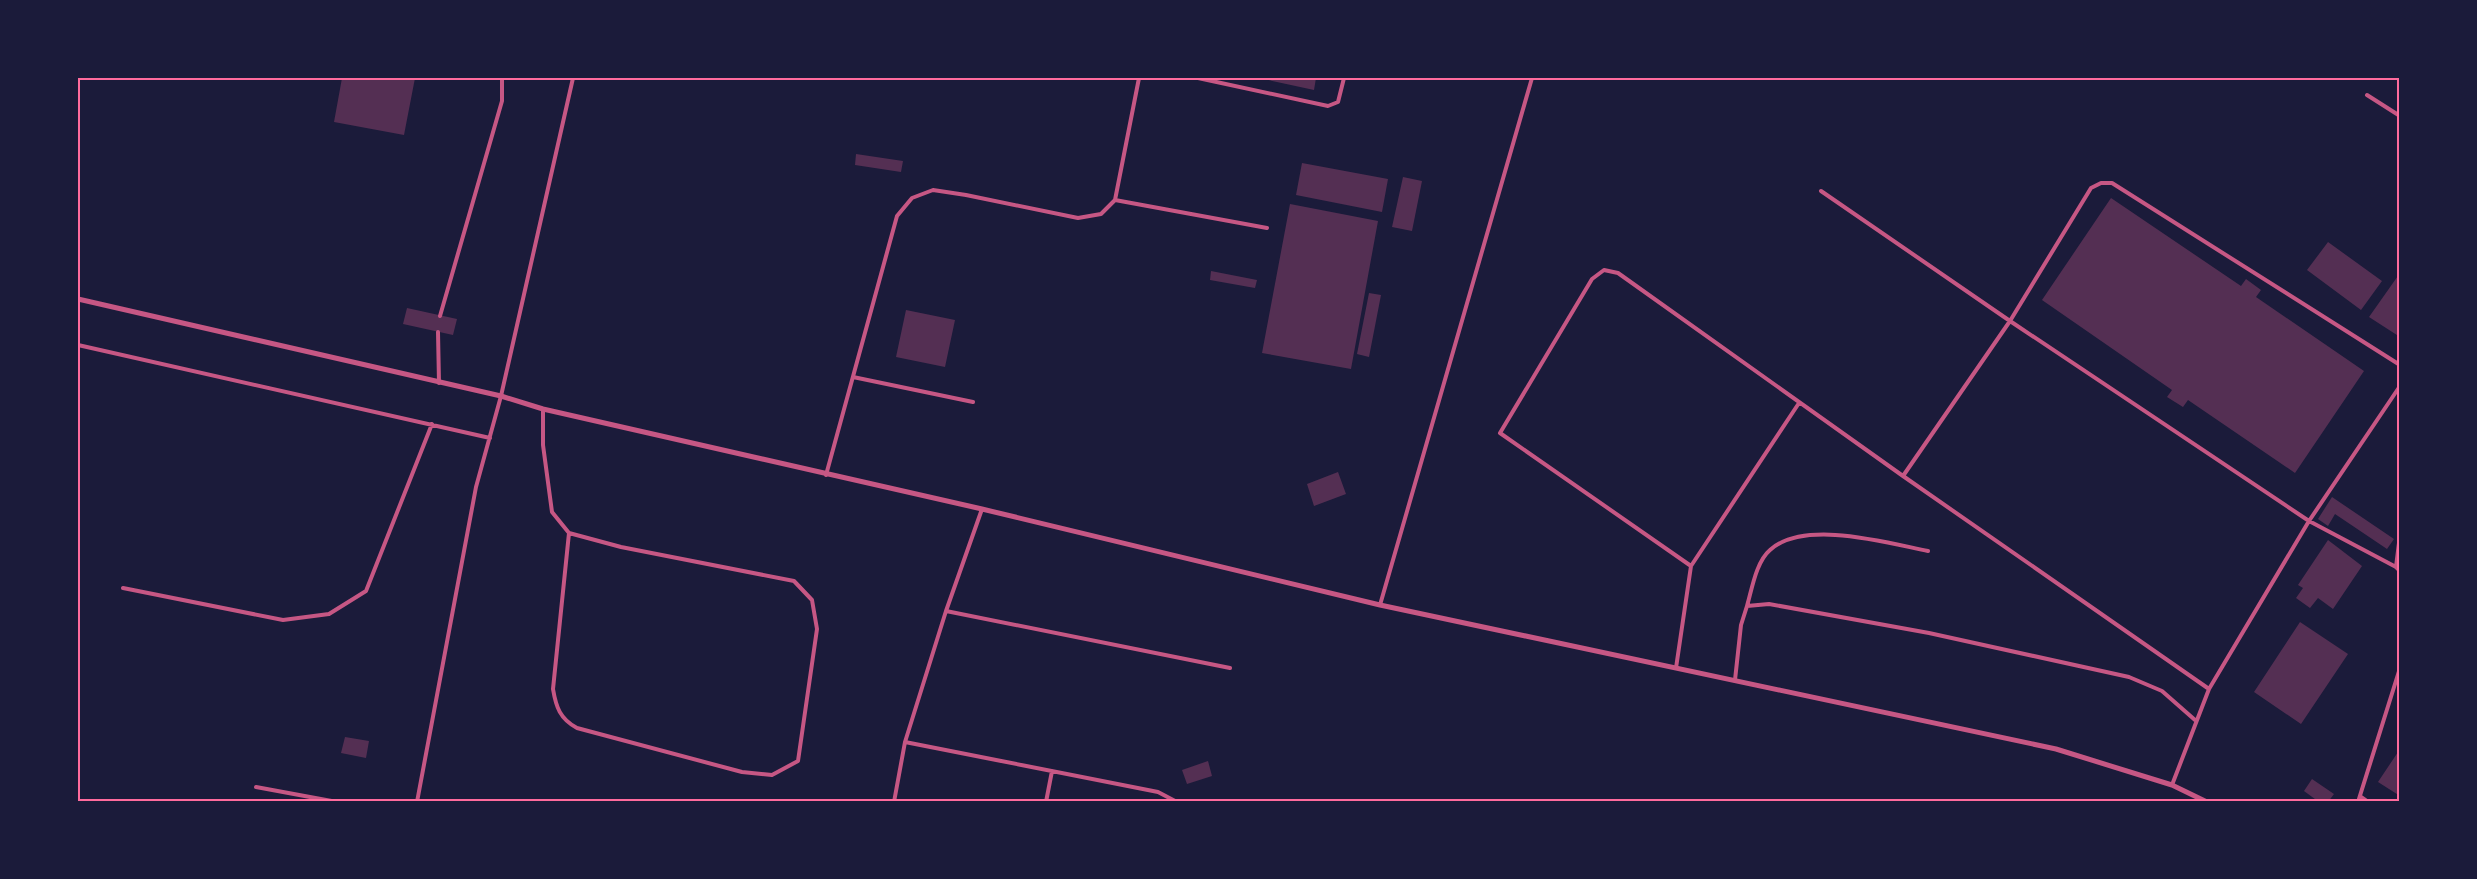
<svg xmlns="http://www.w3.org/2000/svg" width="2477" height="879" font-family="Raleway,sans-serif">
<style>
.building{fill:#542f53}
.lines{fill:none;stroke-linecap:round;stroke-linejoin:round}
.service{stroke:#c65784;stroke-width:4}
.minor{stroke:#c65784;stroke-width:5}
.neatline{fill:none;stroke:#ff6b9d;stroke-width:2}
</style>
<rect width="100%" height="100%" fill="#1b1b3a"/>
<path class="building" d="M 342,78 L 415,78 L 404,135 L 334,122 Z
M 1259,78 L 1316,78 L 1314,90 Z
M 856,154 L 903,161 L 901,172 L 855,165 Z
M 1302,163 L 1388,179 L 1382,212 L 1296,195 Z
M 1403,177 L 1422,181 L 1412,231 L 1392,227 Z
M 2111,198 L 2241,286 L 2246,279 L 2261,290 L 2256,297 L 2364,371 L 2295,473 L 2188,400 L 2183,407 L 2167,397 L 2172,390 L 2042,300 Z
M 1290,204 L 1378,221 L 1351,369 L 1262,353 Z
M 2328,242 L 2382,281 L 2361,310 L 2307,270 Z
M 1211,271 L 1257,280 L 1255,288 L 1210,280 Z
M 2400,273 L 2400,337 L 2369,317 Z
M 1369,293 L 1381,295 L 1369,357 L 1357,354 Z
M 407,308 L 457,319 L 453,335 L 403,324 Z
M 906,310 L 955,320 L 945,367 L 896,357 Z
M 1338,472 L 1346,494 L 1314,506 L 1307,484 Z
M 2332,497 L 2394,539 L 2387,549 L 2335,514 L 2328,526 L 2318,519 Z
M 2328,540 L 2362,566 L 2333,609 L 2318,598 L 2310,608 L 2296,598 L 2303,588 L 2298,585 Z
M 2300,622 L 2348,654 L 2301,724 L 2254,692 Z
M 345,737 L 369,741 L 366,758 L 341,753 Z
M 2400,749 L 2400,796 L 2378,782 Z
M 1208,761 L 1212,776 L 1187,784 L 1182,770 Z
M 2312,779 L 2334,794 L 2328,802 L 2319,802 L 2304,791 Z"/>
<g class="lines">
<path class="service" d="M 1198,78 L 1328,106 L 1338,102 L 1344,78
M 2367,95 L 2400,116
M 1821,191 L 2010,321 L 2309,521 L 2396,567
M 1115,200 L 1267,228
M 440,316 L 502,101 L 502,78
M 438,332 L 439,383
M 78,345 L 490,438
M 853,377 L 973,402
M 543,409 L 543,445 L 552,512 L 569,533 L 621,547 L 794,581 L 812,600 L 817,629 L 798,761 L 772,775 L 742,772 L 577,728 C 560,719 556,707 553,689 L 569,533
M 826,475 L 897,216 L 912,198 L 933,190 L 966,195 L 1078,218 L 1101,214 L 1115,200 L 1139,78
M 1903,476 L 2010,321 L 2091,188 L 2101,183 L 2112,183 L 2400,365
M 2400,535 L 2396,567 L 2400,571
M 1691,566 L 1799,403
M 123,588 L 283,620 L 329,614 L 366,591 L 432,424
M 1380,605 L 1532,78
M 1747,606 C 1752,589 1756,562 1770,550 C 1804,519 1888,543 1928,551
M 946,611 L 1230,668
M 1676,668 L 1691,566 L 1500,433 L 1592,279 L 1604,270 L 1618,273 L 1903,476 L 2209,689
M 1735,680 L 1741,625 L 1747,606 L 1769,604 L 1929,633 L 2129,677 L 2162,691 L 2195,720
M 905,742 L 1158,792 L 1177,802
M 2172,785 L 2209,689 L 2309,521 L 2400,386
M 256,787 L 337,802
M 2361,797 L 2368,802
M 417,802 L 476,487 L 501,396 L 573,78
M 894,802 L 905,742 L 946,611 L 982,509
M 1046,802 L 1052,771
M 2358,802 L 2400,668"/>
<path class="minor" d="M 78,299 L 501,396 L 543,409 L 982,509 L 1380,605 L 2056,749 L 2172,785 L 2207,802"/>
</g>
<rect width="2477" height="879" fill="none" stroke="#1b1b3a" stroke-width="158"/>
<rect x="79" y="79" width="2319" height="721" class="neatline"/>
</svg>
